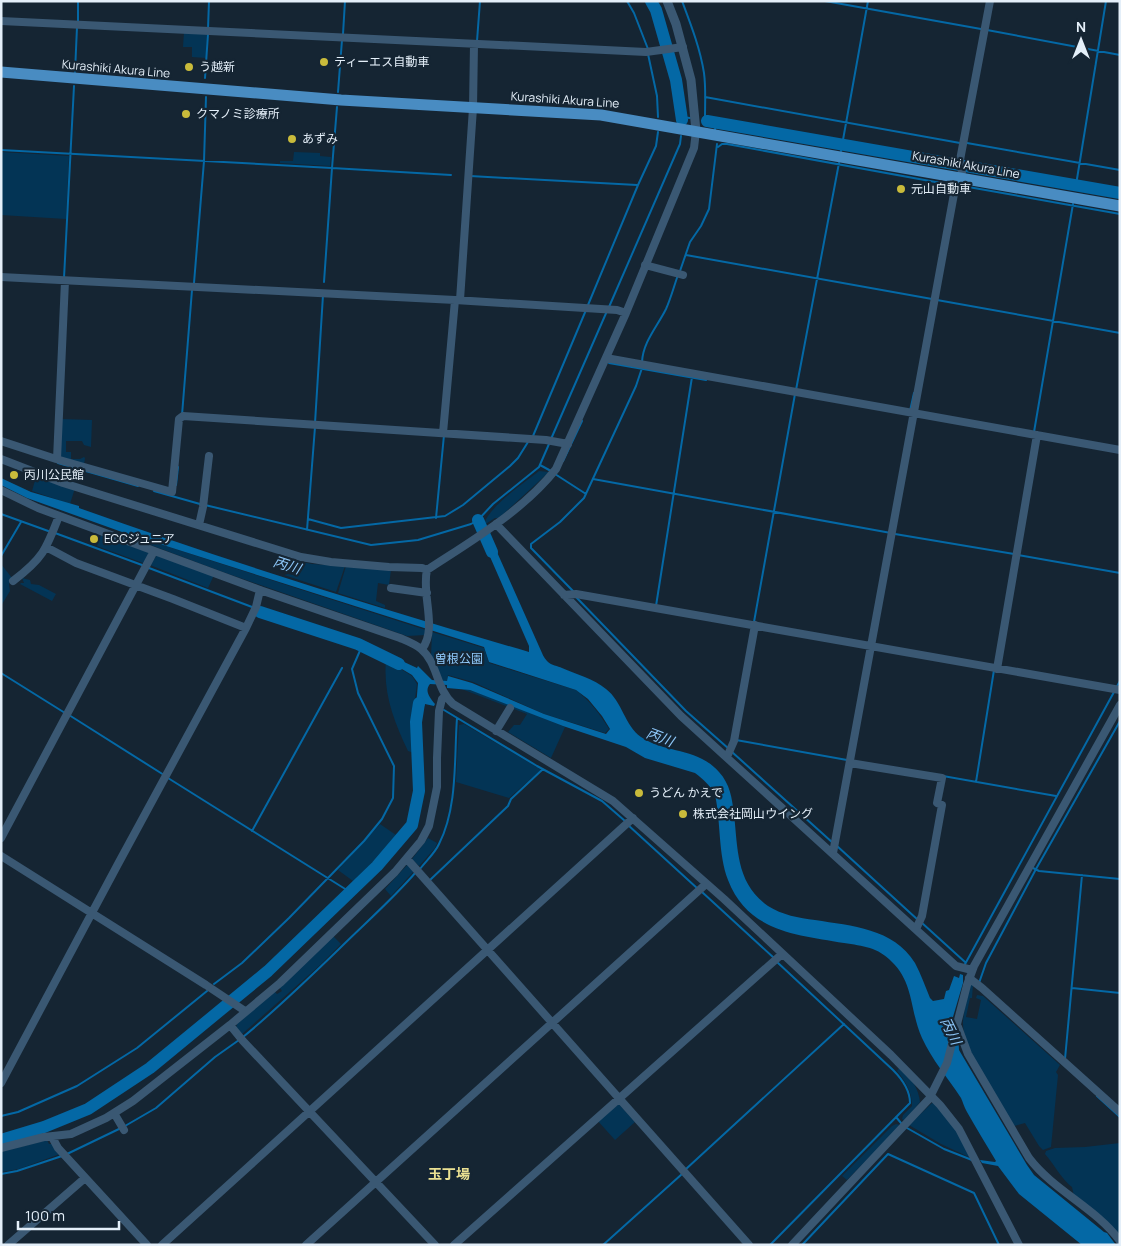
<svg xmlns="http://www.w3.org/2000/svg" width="1121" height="1246" font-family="Manrope,'Noto Sans JP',sans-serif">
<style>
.green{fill:#033455}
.water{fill:#0468a5}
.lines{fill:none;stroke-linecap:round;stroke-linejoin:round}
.stream{stroke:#0468a5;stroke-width:2}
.river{stroke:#0468a5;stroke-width:12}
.minor{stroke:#3a5873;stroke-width:8}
.tertiary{stroke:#3a5873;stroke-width:9}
.primary{stroke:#498cc2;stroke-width:11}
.poi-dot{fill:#c9bb3b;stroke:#152533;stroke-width:2}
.labels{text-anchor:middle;stroke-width:4.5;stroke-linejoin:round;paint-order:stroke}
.poi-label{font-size:12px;fill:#e4eff9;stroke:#152533;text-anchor:start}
.street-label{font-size:12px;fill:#e4eff9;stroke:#152533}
.park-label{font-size:12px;fill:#91cbfd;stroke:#152533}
.water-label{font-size:14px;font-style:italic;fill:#8dc7f9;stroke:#152533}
.neighbourhood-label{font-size:14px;font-weight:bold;fill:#eae192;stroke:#152533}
</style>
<rect width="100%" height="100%" fill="#152533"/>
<path class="green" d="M 184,32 L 207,33 L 206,58 L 192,57 L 192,47 L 183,47 Z
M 1,152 L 69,156 L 66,219 L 1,215 Z
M 294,152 L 320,153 L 320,156 L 331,157 L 330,166 L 280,163 L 280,161 L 293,161 Z
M 61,419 L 92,420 L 91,447 L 84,445 L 82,441 L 66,441 L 66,452 L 71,452 L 71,459 L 80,459 L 84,457 L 85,458 L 84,465 L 59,458 Z
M 539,471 L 549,472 L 499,518 L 495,518 L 484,525 C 487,508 525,482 539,471 Z
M 36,477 L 75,488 L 70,504 L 32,491 Z
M 101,535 L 150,553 L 146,564 L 97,546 Z
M 141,538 L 426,630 L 426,635 L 407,636 L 220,571 L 140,541 Z
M 157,555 L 214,575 L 208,588 L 150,565 Z
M 292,560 L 312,564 L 345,566 L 336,592 L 284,575 L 288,574 L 297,576 L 300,567 L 291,564 Z
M 1,564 L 12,578 L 9,584 L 10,591 L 1,606 Z
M 346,566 L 391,570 L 389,585 L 378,583 L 376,601 L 385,605 L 385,608 L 338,593 Z
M 22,578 L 30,580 L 31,584 L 39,585 L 56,594 L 52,601 L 20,584 L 21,583 L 24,583 Z
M 432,632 L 484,648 L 489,663 L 576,690 C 590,701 600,714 609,729 L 605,733 L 544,714 L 473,682 L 448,675 L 447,681 L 442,681 L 431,657 Z
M 386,660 L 412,676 L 417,684 L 413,714 L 414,753 L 408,751 C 394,721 383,694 386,660 Z
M 459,688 L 470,690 L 507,703 L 565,727 L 551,758 L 508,732 L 514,725 L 520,725 L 527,714 Z
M 464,724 L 535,766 L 541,770 L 509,798 L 456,782 L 459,725 Z
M 380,824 L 396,835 L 370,865 L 353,881 L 338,870 Z
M 428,838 L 437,843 L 435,848 L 419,866 L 412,859 Z
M 408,864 L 415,870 L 391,896 L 385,889 Z
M 333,936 L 341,944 L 319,966 L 241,1035 L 236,1028 L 237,1024 L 274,991 L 277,994 L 282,991 L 279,987 Z
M 971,983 L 973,984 L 972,998 L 970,998 L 966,1017 L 977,1019 L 981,1000 L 976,998 L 977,995 L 983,996 L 1060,1065 L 1056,1072 L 1058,1075 L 1051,1147 L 1043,1150 L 1039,1146 L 1025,1123 L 1014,1126 C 1000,1102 961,1048 963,1021 C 964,1009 968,995 971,983 Z
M 900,1067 C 910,1076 919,1089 920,1102 L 905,1121 L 902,1119 L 903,1115 L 912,1106 C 912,1092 906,1082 897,1071 Z
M 617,1102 L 635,1122 L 615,1140 L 597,1120 Z
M 932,1103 L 935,1104 L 957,1131 L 971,1158 L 941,1144 L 909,1125 Z
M 896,1124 L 901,1125 L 847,1180 L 842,1176 L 892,1126 Z
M 47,1140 L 49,1144 L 54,1144 L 60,1154 L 19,1169 L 1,1172 L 1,1152 Z
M 1120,1143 L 1120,1237 L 1074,1196 L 1072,1187 C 1063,1181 1053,1163 1045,1154 L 1046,1151 L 1055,1148 L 1085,1147 Z"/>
<path class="water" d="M 1,478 L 31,492 L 79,506 L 79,508 C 227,561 378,608 529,652 L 529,646 L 484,543 L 484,537 L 488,536 L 492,541 L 542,653 C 543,656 546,660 548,662 C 551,665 558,666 562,668 C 576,674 594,679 606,689 C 622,701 625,726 641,737 C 666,754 697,747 719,772 C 730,784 732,798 734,814 C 738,850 736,883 768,906 C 782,915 799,918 815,920 C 852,926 893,928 915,963 C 921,974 925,986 930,998 L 933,1001 L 944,999 L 946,991 L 949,990 L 954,976 L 959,978 L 960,974 L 963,975 L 963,983 L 950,1027 L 958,1034 L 959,1050 L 1027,1165 L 1034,1175 L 1104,1232 L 1107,1233 L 1116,1245 L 1082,1245 L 1019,1194 L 998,1166 L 982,1163 L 980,1160 L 995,1162 L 996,1161 C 986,1144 976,1128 967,1112 C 964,1107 963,1102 961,1098 C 948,1078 932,1060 922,1038 C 910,1012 914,983 892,962 C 878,947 863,946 844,943 C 797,935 748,932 728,880 C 718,854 721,822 715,795 C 711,786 703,779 695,773 L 645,758 L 626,747 L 563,726 L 470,690 L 447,688 L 447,685 L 430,684 C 424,691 430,698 435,704 L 434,706 L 425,704 L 419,720 L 415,719 L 418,683 L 412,675 L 385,659 L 387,654 L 417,668 L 418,666 L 432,680 L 447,681 L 448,676 L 472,683 L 544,714 L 606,734 L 610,729 L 602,716 L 588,699 L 576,690 L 489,662 L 484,647 L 122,532 L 27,498 L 1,485 Z"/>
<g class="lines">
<path class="stream" d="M 627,1 L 634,13 L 648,49
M 682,1 C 691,25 700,48 704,73 C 706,88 705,103 705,117 L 707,121
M 825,1 L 981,29
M 78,23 L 78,1
M 208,29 L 209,1
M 987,30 L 1120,55
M 343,34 L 345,1
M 477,41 L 480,1
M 648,54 L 657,96 L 658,117
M 75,72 L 77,27
M 205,78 L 208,34
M 338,92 L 342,40
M 705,97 L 960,143
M 681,117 L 690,118
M 715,130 L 716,123
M 967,143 L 1120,170
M 718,147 L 722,144 L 727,144 L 952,185
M 1,150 L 332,168 L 337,107
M 841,151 L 868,1
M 470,176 L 637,185
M 957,185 L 1120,214
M 1076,185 L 1106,1
M 686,255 L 932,299
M 680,271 L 690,242 L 701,226 L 709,209 L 717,144
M 64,278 L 74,86
M 324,282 L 332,168 L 451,175
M 194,283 L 204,161 L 206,97
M 937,300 L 1120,333
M 588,305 L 638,185 L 656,146 L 658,132
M 609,307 L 680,144 L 681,136
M 642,362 C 643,342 657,327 666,309 C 671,298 674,286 678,275
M 609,363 L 706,380
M 796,390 L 839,163
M 910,411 L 914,393
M 182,415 L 192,290
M 315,423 L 323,295
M 1034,432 L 1073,204
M 533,436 L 586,310
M 551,439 L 607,311
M 563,461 L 582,421
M 58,463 L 138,486
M 540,465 L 551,471
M 555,474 L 586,494
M 593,479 L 891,533
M 176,485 L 178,467
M 154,491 L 200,504
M 205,505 L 371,545 L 418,540 L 471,524 L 478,520 L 493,504 L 539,467 L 549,444
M 1,514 L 51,532
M 436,518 L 444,435
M 308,519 L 341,528 L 445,516 L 463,505 L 510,466 L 518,458 L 528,442
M 307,530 L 315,427
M 55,533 L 142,565
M 895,534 L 1014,554
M 1018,555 L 1120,573
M 1,556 L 21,522
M 149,568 L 252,607
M 573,591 L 531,548 L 531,544 L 560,522 L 584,498 L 636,386 L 642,368
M 576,597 L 686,711 L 729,749
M 656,606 L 692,377
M 754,622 L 795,394
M 1,673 L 65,713
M 1116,688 L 1120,681
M 444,710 L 537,766 L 602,801 L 625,821
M 69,715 L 164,775
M 736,740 L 847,760
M 732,752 L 833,843
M 943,776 L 1056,796
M 168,778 L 350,892
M 976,782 L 994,670
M 628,825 L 698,889
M 252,831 L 342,668
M 837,846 L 918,920
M 1033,868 L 1039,871 L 1120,879
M 420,869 C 426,861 435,853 439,844 C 458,807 454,758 457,718
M 430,880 L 508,806 L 511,799 L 543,769
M 702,892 L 774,958
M 922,923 L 965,962
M 964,966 L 1114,692
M 979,983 L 986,963 L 1036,869 L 1120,721
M 214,984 L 242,963 L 289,918 L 364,841 L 382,819 L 393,798 L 394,766 L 358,693 L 352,669 L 362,646
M 1072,988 L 1120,993
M 243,1037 C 276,1010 307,980 338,950 C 364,924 392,900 416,872
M 1065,1059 L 1082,875
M 1097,1096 L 1120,1117
M 1,1116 L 18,1112 L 77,1086 L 137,1048 L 207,991
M 896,1117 L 901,1123
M 125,1126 L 156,1108 L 215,1057 L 239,1040
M 907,1128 L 944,1149 L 972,1160
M 67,1154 L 121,1128
M 686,1169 L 844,1024
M 1,1174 L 17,1171 L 62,1156
M 603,1245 L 682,1174
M 770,1245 L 910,1103 C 910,1090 902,1079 893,1070 L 777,962
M 802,1245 L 888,1154 L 974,1193 L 999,1245"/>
<path class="river" d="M 651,1 L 656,10 L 676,80 L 682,120
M 707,121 L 1120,193
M 478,520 L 492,552
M 260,612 L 358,644 L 399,664
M 1,1140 L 44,1127 L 88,1109 L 150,1068 L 268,971 L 377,866 L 412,825 L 419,791 L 416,722 L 419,703"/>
<path class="minor" d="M 1,21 L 646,52 L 683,47
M 645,265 L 683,275
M 1,277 L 455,300 L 617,310 L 626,313
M 460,300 L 473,108 L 474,44
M 606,358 L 1120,450
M 443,433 L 455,300
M 1,441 L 56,459 L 172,492 L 179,419 L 183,416 L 546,440 L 568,444
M 1,459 L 63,483 L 301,557 L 331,562 L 389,567 L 422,568 L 427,570 C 471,541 523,511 556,469 L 626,313 L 694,148 L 696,131
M 57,459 L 65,281
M 1,490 L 38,508 L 260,590 L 400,638 C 407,641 415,644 421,649 C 438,663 436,689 453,704 L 613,801 L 724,899 L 891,1055 L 940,1105 L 959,1129 L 1019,1245
M 496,524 L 681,716 L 956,966 L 972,970
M 199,525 L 203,507 L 209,456
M 46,547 L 76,563 L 173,599 L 246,628
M 13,581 C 43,558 46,550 59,516
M 391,588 L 427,593
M 564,595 L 576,594 L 1120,690
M 422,649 C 438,629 421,594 427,570
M 997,669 L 1037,435
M 496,731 L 510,708
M 727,757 L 734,741 L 755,625
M 850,763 L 942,778 L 937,803 L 942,805 L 922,916 L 916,929
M 1,838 L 154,551
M 833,853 L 956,183 L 962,172 L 960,160 L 990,1
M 1,856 L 206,985 L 245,1011
M 407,859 L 749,1245
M 969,978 L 982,988 L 1120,1112
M 230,1025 L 243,1041 L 435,1245
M 958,1027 L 968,1054 L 1029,1158 C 1054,1191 1096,1208 1120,1241
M 1,1083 L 118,864 L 246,628 L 256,607 L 260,590
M 114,1113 L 124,1130
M 52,1137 L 58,1148 L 147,1245
M 1,1148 L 44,1137 L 71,1134 L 106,1118 L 133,1101 L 230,1025 L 280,983 L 395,872 L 421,841 L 429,826 L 437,787 L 437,758 L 439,711 L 442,699 L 445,696
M 8,1245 L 85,1178
M 162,1245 L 633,818
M 306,1245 L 706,884
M 454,1245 L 782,954
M 792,1245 L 929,1099 L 947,1063 L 967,985 L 974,966 L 1120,705"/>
<path class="tertiary" d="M 667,1 L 676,24 L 691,80 L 696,131"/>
<path class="primary" d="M 1,72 L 341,100 L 601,115 L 1120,206"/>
</g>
<g class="poi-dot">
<circle cx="324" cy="62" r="5"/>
<circle cx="189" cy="67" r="5"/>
<circle cx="186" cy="114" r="5"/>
<circle cx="292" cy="139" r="5"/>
<circle cx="901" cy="189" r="5"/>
<circle cx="14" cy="475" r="5"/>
<circle cx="94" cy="539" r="5"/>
<circle cx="639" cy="793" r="5"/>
<circle cx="683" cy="814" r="5"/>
</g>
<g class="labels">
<g class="poi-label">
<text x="334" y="66">ティーエス自動車</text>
<text x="199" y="71">う越新</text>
<text x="196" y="118">クマノミ診療所</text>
<text x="302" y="143">あずみ</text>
<text x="911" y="193">元山自動車</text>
<text x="24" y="479">丙川公民館</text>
<text x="104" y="543">ECCジュニア</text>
<text x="649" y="797">うどん かえで</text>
<text x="693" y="818">株式会社岡山ウイング</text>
</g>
<g class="street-label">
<text transform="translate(116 69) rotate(5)" y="4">Kurashiki Akura Line</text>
<text transform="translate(565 100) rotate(4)" y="4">Kurashiki Akura Line</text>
<text transform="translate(966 165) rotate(10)" y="4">Kurashiki Akura Line</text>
</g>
<g class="park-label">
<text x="459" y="663">曽根公園</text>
</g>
<g class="water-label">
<text transform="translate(287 565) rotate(18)" y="5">丙川</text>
<text transform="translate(660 737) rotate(21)" y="5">丙川</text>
<text transform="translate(951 1031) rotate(64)" y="5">丙川</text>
</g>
<g class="neighbourhood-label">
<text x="449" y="1179">玉丁場</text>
</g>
</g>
<rect width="1121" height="1246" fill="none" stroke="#e4eff9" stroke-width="5"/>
<g transform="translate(1081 40)" stroke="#152533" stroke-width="4" paint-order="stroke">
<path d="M0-4L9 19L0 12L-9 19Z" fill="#e4eff9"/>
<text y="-8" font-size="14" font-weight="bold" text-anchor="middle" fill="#e4eff9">N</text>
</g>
<path d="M18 1221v8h101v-8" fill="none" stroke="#e4eff9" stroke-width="2.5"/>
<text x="25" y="1221" font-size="15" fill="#e4eff9" stroke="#152533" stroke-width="4" paint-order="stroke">100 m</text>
</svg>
